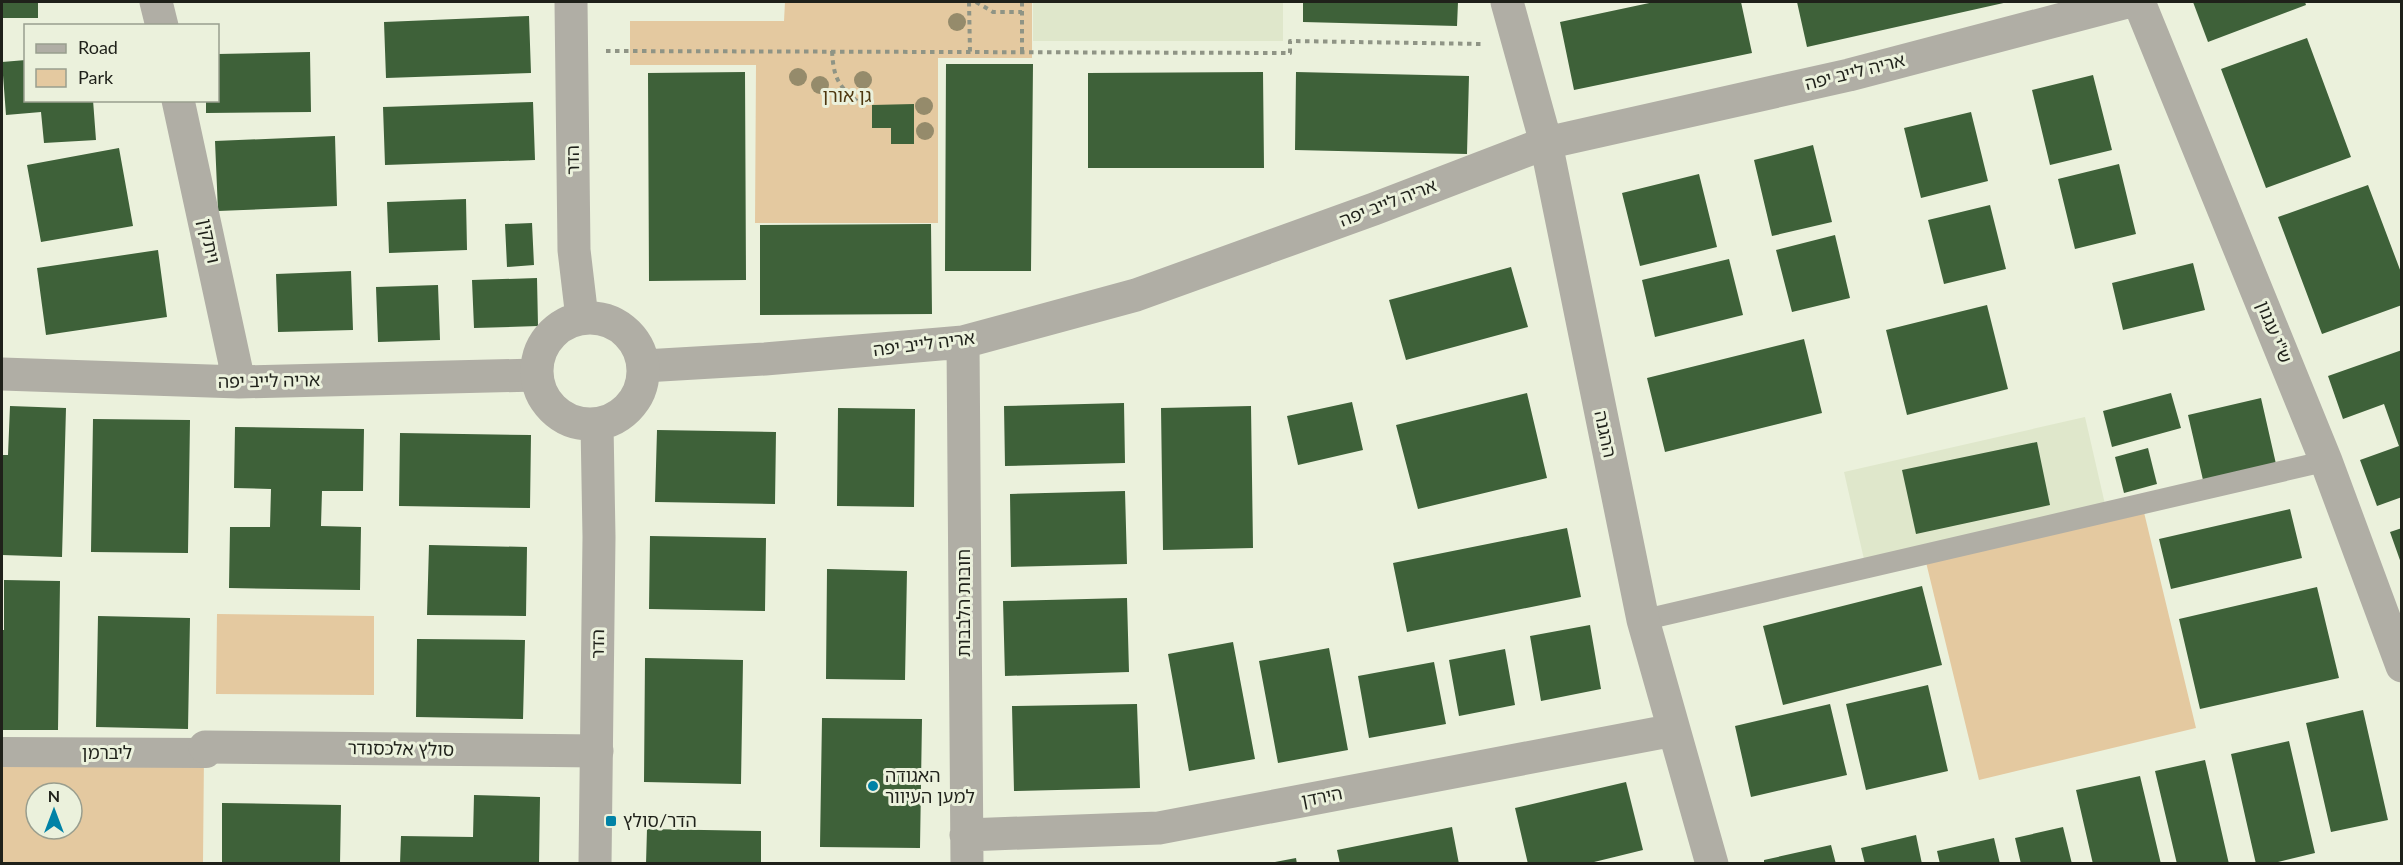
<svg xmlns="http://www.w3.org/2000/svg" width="2403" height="865" font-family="Lato,'Noto Sans Hebrew',sans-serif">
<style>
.built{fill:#dfe7cb}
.green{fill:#e4c9a0;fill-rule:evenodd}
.building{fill:#3e6139}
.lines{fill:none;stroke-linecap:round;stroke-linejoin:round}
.path{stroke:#8f9485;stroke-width:4;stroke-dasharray:4.5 4.5;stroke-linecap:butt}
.service{stroke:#b0aea5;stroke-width:21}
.pedestrian{stroke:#b0aea5;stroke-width:30}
.minor{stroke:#b0aea5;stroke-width:33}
.tertiary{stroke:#b0aea5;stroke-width:33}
.tree{fill:#958b6b}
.poi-dot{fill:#0082a6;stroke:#ebf1dc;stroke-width:2}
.labels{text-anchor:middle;stroke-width:6;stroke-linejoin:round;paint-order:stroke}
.street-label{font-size:18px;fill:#1f211a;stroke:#ebf1dc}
.park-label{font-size:18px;fill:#4e370f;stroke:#ebf1dc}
.poi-label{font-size:18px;fill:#1f211a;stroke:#ebf1dc;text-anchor:start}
</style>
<rect width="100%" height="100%" fill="#ebf1dc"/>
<path class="built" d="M 1033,2 L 1283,2 L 1283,41 L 1033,41 Z
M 2085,417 L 2107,513 L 1866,568 L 1844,472 Z"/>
<path class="green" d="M 785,2 L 1032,2 L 1032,58 L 938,58 L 938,223 L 755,223 L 756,65 L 630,65 L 630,21 L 784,21 Z
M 2142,504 L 2196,728 L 1979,780 L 1924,554 Z
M 217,614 L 374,616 L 374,695 L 216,694 Z
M 3,752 L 204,754 L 203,863 L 2,864 ZM 36,793 L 72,793 L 72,829 L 36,829 Z"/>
<path class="building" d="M 2,2 L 38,2 L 38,18 L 2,18 Z
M 1303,2 L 1458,2 L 1457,26 L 1303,22 Z
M 1654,2 L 1741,2 L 1752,53 L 1574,90 L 1560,22 Z
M 1797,2 L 2008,2 L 1807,47 Z
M 2193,2 L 2305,2 L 2306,5 L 2208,42 Z
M 529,16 L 531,73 L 386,78 L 384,22 Z
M 2307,38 L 2351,157 L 2266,188 L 2221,69 Z
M 310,52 L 311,112 L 206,113 L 206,100 L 218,100 L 218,54 Z
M 26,60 L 26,100 L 93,100 L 96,140 L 44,143 L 41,112 L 6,115 L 2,62 Z
M 946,64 L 1033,64 L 1031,271 L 945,271 Z
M 745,72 L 746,280 L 649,281 L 648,73 Z
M 1263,72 L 1264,168 L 1088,168 L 1088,73 Z
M 1296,72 L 1469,76 L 1467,154 L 1295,150 Z
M 2093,75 L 2112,150 L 2050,165 L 2032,90 Z
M 533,102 L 535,160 L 385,165 L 383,107 Z
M 914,104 L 914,144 L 891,144 L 891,128 L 872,128 L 872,105 Z
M 1971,112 L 1988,181 L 1921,198 L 1904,128 Z
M 335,136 L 337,206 L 218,211 L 215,141 Z
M 1813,145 L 1832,222 L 1772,236 L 1754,160 Z
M 119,148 L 133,226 L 41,242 L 27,165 Z
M 2119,164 L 2136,234 L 2075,249 L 2058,179 Z
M 1699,174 L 1717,247 L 1640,266 L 1622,193 Z
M 2368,185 L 2402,275 L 2402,305 L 2322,334 L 2278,217 Z
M 466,199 L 467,250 L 389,253 L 387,202 Z
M 1990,205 L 2006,269 L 1944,284 L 1928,220 Z
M 532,223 L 534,265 L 507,267 L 505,224 Z
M 931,224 L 932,314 L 760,315 L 760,225 Z
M 1835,235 L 1850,298 L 1792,312 L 1776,250 Z
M 158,250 L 167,317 L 46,335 L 37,268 Z
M 1729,259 L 1743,315 L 1655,337 L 1642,280 Z
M 2193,263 L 2205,310 L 2123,330 L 2112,283 Z
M 1511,267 L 1528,327 L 1406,360 L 1389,300 Z
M 351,271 L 353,330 L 278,332 L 276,274 Z
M 537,278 L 538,326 L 474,328 L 472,280 Z
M 438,285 L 440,340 L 378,342 L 376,287 Z
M 1987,305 L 2008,389 L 1907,415 L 1886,330 Z
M 1804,339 L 1822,413 L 1665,452 L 1647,378 Z
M 2402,350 L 2402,497 L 2377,506 L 2360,460 L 2399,446 L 2384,404 L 2343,419 L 2328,376 Z
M 1527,393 L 1547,478 L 1418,509 L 1396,425 Z
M 2171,393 L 2181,428 L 2112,447 L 2103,411 Z
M 2261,398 L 2276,464 L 2203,480 L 2188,415 Z
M 1352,402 L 1363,450 L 1298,465 L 1287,416 Z
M 1124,403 L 1125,463 L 1005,466 L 1004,406 Z
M 10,406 L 66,408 L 62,557 L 2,555 L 2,455 L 8,455 Z
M 1251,406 L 1253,548 L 1163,550 L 1161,408 Z
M 838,408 L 915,409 L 914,507 L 837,506 Z
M 93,419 L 190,420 L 188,553 L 91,552 Z
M 235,427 L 364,429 L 363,491 L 322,491 L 321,526 L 361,527 L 360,590 L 229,588 L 230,527 L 270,527 L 271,489 L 234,488 Z
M 657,430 L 776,432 L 775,504 L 655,502 Z
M 400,433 L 531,435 L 530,508 L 399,506 Z
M 2037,442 L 2050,505 L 1916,534 L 1902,470 Z
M 2148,448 L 2157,484 L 2124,493 L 2115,457 Z
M 1125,491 L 1127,564 L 1011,567 L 1010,494 Z
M 2290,509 L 2302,558 L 2171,589 L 2159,539 Z
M 1567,528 L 1581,597 L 1407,632 L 1393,563 Z
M 2402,528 L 2402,563 L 2401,563 L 2390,532 Z
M 650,536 L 766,538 L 765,611 L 649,609 Z
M 429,545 L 527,547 L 526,616 L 427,615 Z
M 827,569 L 907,571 L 905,680 L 826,679 Z
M 4,580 L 60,581 L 58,730 L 2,730 L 2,630 L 4,630 Z
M 1922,586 L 1942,665 L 1783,705 L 1763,626 Z
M 2317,587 L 2339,678 L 2200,709 L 2179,619 Z
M 1127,598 L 1129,672 L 1005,676 L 1003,601 Z
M 98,616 L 190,618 L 188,729 L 96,727 Z
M 1590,625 L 1601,689 L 1541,701 L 1530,636 Z
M 417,639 L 525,640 L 523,719 L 416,717 Z
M 1233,642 L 1255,759 L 1189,771 L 1168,654 Z
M 1329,648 L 1348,750 L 1278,763 L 1259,661 Z
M 1505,649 L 1515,705 L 1459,716 L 1449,660 Z
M 645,658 L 743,660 L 741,784 L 644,782 Z
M 1434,662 L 1446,724 L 1369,738 L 1358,676 Z
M 1928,685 L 1948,771 L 1866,790 L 1846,704 Z
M 1137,704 L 1140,788 L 1014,791 L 1012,706 Z
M 1830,704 L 1847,775 L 1751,797 L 1735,726 Z
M 2363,710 L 2388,820 L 2331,832 L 2306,723 Z
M 822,718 L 922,719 L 920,848 L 820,847 Z
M 2289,741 L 2315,853 L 2270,864 L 2256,864 L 2231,754 Z
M 2205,760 L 2229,864 L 2177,864 L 2155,771 Z
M 2140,776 L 2161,864 L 2093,864 L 2076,790 Z
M 1626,782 L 1643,850 L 1586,864 L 1528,864 L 1515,808 Z
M 474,795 L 540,797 L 539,864 L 400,864 L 401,836 L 473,837 Z
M 222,803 L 341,805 L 340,864 L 222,864 Z
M 1452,827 L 1459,864 L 1340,864 L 1337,850 Z
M 2063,827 L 2072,864 L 2021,864 L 2015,838 Z
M 647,829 L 761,831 L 761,864 L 646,864 Z
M 1916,835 L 1922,864 L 1865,864 L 1861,848 Z
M 1994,838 L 2000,864 L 1940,864 L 1937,851 Z
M 1831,845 L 1836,864 L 1764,864 L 1764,860 Z
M 1296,858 L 1297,864 L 1275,864 L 1275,862 Z"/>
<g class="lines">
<path class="path" d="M 969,2 L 970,52
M 976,2 L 993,12 L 1022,12
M 1022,2 L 1022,52
M 606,51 L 1290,53 L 1290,41 L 1484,44
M 832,51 C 834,86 842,87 866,109"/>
<path class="service" d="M 1643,620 L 2326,461"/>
<path class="pedestrian" d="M 2,752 L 206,753 L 205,747"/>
<path class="minor" d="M 156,2 L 162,26
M 1507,2 L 1546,143 L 1643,620 L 1712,864
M 2139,2 L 2326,461 L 2402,666
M 178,100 L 239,382
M 963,342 L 967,864
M 644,366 L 765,359 L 963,342 L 1136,295 L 1374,209 L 1546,143 L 1849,75 L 2127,2
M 2,374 L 239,382 L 536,375
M 205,747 L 597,751
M 966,835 L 1159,828 L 1674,730"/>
<path class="tertiary" d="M 571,2 L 574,250 L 582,318
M537 371a53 53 0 1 1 106 0a53 53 0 1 1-106 0Z
M 595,864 L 599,537 L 597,424"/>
</g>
<g class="tree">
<circle cx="957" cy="22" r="9"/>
<circle cx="798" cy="77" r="9"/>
<circle cx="863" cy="80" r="9"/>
<circle cx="820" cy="85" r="9"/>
<circle cx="924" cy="106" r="9"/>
<circle cx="925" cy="131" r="9"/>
</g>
<g class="poi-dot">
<circle cx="873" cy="786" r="6"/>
<rect x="605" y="815" width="12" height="12" rx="3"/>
</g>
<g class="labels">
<g class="street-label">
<text transform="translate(1855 72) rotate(-14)" y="6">אריה לייב יפה</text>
<text transform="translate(573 160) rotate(-91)" y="6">הדר</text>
<text transform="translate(1388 203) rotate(-21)" y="6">אריה לייב יפה</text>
<text transform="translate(209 241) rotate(78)" y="6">ויתקין</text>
<text transform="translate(2274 332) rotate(68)" y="6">ש"י עגנון</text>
<text transform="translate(924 344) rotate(-7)" y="6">אריה לייב יפה</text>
<text transform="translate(269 381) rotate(-1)" y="6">אריה לייב יפה</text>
<text transform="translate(1605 434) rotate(78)" y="6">ההגנה</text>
<text transform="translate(964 603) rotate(-90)" y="6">חובות הלבבות</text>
<text transform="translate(598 644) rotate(-89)" y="6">הדר</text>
<text transform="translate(401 749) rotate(1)" y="6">סולץ אלכסנדר</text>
<text x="107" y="759">ליברמן</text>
<text transform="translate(1322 797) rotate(-11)" y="6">הירדן</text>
</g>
<g class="park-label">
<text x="847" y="102">גן אורן</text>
</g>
<g class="poi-label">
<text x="885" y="782">האגודה<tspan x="885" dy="21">למען העיוור</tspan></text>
<text x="623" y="827">הדר/סולץ</text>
</g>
</g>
<rect width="2403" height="865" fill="none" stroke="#1f211a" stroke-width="6"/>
<rect x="24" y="24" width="195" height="78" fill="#ebf1dc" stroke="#999e8e" stroke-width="1.5"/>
<rect x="36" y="44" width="30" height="9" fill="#b0aea5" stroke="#999e8e" stroke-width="1.5"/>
<text x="78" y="54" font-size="18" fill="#1f211a">Road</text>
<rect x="36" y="69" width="30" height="18" fill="#e4c9a0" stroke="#999e8e" stroke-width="1.5"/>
<text x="78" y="84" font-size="18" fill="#1f211a">Park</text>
<g transform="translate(54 811)"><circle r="28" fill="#ebf1dc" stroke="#999e8e" stroke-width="1.5"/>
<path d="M0-4.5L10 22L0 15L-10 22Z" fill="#0082a6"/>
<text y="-9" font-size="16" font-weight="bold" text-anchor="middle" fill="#1f211a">N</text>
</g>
</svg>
